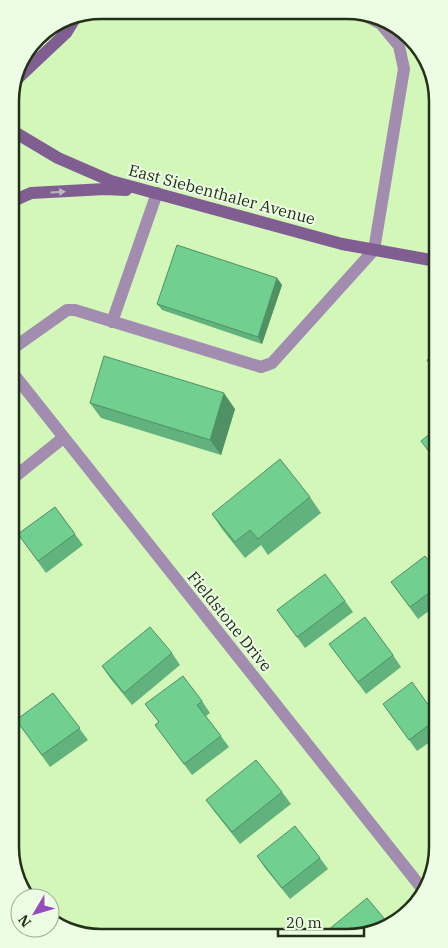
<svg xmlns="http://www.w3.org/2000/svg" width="448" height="948" font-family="'IBM Plex Serif',serif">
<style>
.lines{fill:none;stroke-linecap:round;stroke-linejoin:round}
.path{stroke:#93af7f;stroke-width:3;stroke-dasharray:4 4;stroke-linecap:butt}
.service{stroke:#a28caf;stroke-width:12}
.minor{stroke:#a28caf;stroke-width:12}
.secondary{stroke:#805e92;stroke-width:12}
.wall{fill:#61b27c}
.shaded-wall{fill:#4f9165}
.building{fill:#71cf90;stroke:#4f9165}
.oneway{fill:#bcb5bf}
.labels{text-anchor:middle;stroke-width:4;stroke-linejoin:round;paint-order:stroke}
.street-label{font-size:16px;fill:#233119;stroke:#edfce4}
.rim{fill:none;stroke:#233119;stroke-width:2.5}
</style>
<rect width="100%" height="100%" fill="#d2f7b9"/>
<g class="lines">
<path class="path" d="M 11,171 L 17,165"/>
<path class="service" d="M 112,322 L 157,193
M 12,349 L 67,310 L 75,310 L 261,367 L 272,363 L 374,250 L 404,69 L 399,46 L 381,24 L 358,12
M 12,479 L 63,438"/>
<path class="minor" d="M 12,372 L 424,891"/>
<path class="secondary" d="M 14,82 L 66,33 L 74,20
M 11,130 L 58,158 L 111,181 L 342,244 L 436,261
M 11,202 L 31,193 L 105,189 L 126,190"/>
</g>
<path class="wall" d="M 277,278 L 282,285 L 262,344 L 162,310 L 157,304 Z
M 90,403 L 235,409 L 221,455 L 101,418 Z
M 12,444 L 19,453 L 12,459 Z
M 310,497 L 321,513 L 268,555 L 261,545 L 245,558 L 222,529 L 212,514 Z
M 55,507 L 83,545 L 46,573 L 18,534 Z
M 437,570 L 437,605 L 418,619 L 391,582 Z
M 345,601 L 353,612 L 305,648 L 277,610 Z
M 329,644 L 393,655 L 401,667 L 366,694 Z
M 172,653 L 180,665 L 132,705 L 110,678 L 102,666 Z
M 53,693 L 88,740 L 50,767 L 16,720 Z
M 202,701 L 210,713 L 206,716 L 229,747 L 192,775 L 155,725 L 159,722 L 145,704 Z
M 383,704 L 437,717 L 437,737 L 417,751 Z
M 282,792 L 291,804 L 240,844 L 214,811 L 206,800 Z
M 257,856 L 320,858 L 328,869 L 290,899 L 265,868 Z"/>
<path class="shaded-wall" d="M 277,278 L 282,285 L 262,344 L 258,337 Z
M 224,393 L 235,409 L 221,455 L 210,440 Z"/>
<path class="building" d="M 177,245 L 277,278 L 258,337 L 157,304 Z
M 436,353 L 436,373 L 427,360 Z
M 104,356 L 224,393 L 210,440 L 90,403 Z
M 436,429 L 436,461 L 421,441 Z
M 280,459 L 310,497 L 258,539 L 250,530 L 235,542 L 212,514 Z
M 55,507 L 75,534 L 38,561 L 18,534 Z
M 425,556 L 437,570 L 437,587 L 410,607 L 391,582 Z
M 325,574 L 345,601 L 297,637 L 277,610 Z
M 365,617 L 393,655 L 358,682 L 329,644 Z
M 150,627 L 172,653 L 124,693 L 102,666 Z
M 183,676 L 202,701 L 197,705 L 221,736 L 184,764 L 155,725 L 159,722 L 145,704 Z
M 412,682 L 437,717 L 437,719 L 409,740 L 383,704 Z
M 53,693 L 80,728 L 42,755 L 16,720 Z
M 256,760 L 282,792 L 232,832 L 206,800 Z
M 437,774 L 438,786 L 432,779 Z
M 295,826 L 320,858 L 282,888 L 257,856 Z
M 367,898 L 388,923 L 371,935 L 322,935 Z"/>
<defs><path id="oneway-solid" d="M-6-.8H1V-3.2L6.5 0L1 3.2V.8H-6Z" transform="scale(1.25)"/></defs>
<use class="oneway" href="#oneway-solid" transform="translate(58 192) rotate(-3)"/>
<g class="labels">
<g class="street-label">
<text transform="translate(222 194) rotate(15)" y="6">East Siebenthaler Avenue</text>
<text transform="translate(230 621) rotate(51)" y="6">Fieldstone Drive</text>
</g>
</g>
<path d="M0 0H448V948H0ZM101 19H347A82 82 0 0 1 429 101V847A82 82 0 0 1 347 929H101A82 82 0 0 1 19 847V101A82 82 0 0 1 101 19Z" fill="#edfce4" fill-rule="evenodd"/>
<path class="rim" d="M101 19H347A82 82 0 0 1 429 101V847A82 82 0 0 1 347 929H101A82 82 0 0 1 19 847V101A82 82 0 0 1 101 19Z"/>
<g transform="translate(35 913) rotate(232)"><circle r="24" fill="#edfce4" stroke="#9cab93"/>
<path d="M0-4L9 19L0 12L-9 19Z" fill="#964abb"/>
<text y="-8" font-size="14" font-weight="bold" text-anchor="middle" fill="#233119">N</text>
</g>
<path d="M278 928v8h86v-8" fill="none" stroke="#233119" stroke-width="2.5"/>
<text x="286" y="928" font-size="15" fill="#233119" stroke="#edfce4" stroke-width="4" paint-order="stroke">20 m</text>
</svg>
